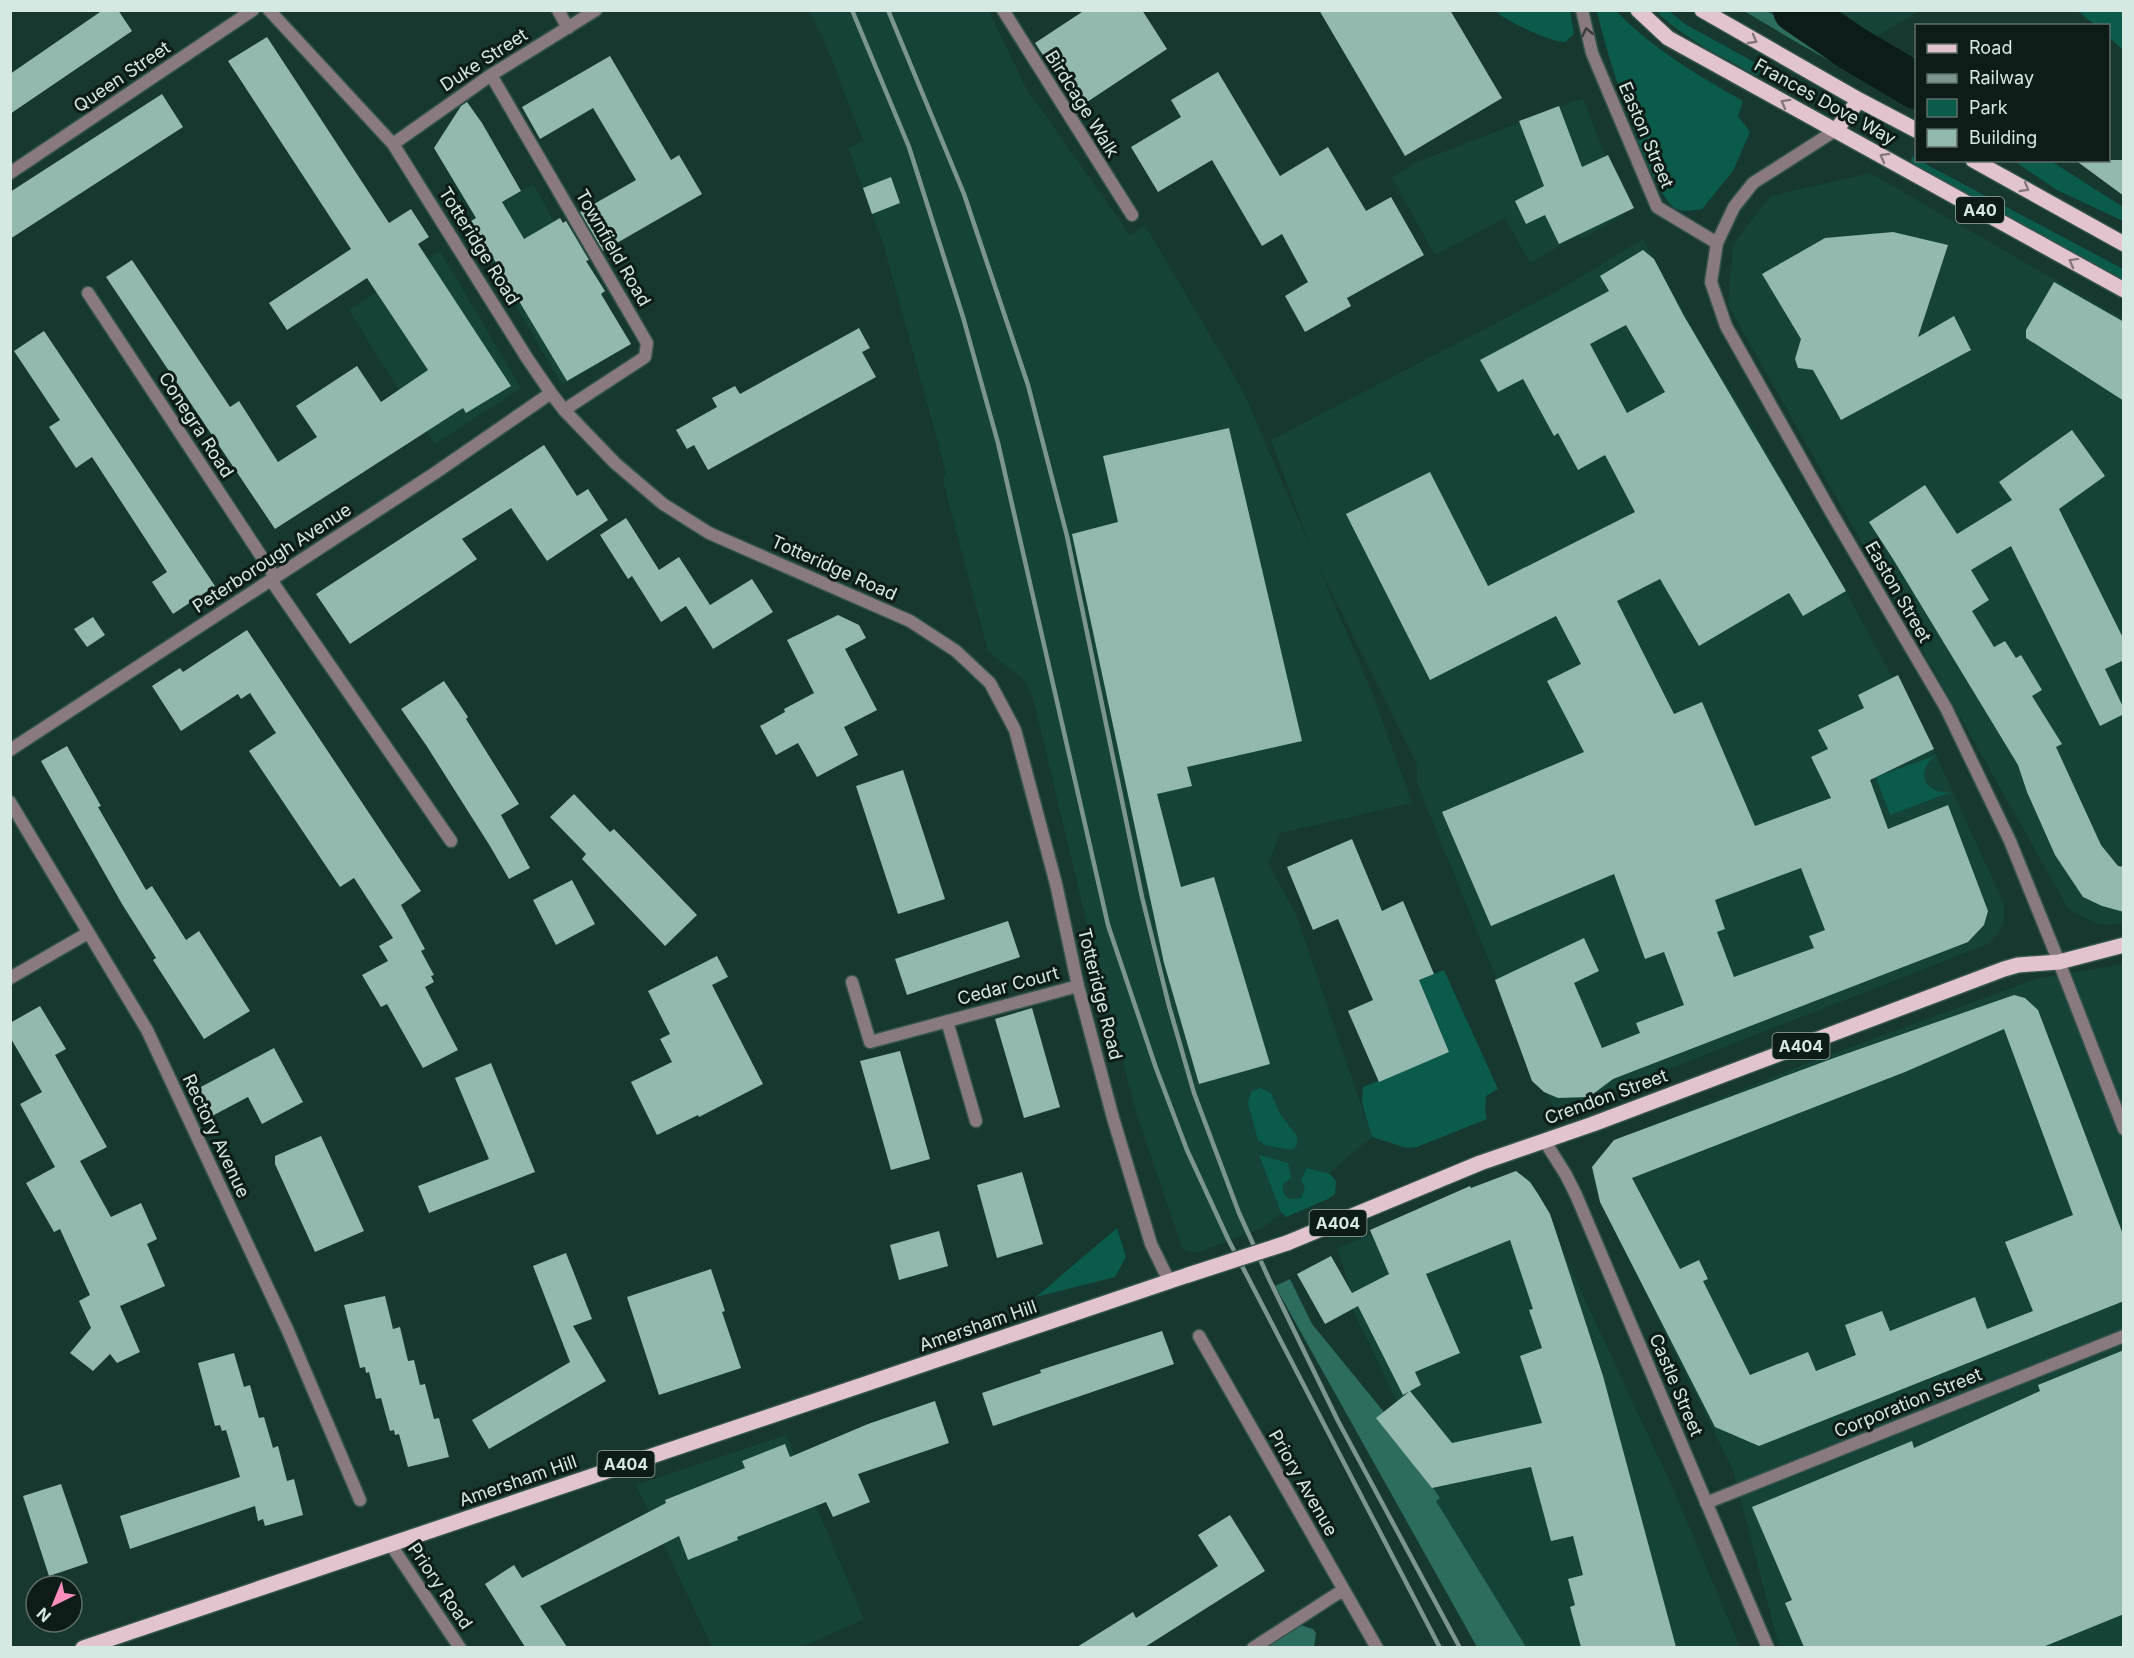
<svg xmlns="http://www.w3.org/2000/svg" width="2134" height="1658" font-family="Inter,sans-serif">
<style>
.built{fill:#154338}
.green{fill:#0b5b4b}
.forest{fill:#2d6d5d}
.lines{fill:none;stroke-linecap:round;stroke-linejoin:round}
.river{stroke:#0c1c18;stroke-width:46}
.building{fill:#93b8ad;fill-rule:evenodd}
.minor-casing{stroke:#35544c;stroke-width:15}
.tertiary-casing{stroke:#35544c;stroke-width:15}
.primary-casing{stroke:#35544c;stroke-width:18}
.minor{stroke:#897a7f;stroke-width:12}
.tertiary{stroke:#897a7f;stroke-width:12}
.primary{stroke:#e2c4ce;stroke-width:15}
.rail{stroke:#7c968f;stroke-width:4.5}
.primary-bridge-casing{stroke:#35544c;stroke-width:18;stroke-linecap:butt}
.primary-bridge{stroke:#e2c4ce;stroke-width:15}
.oneway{stroke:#393d3c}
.oneway2{stroke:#83787c}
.labels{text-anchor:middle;stroke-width:6;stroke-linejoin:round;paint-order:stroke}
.shield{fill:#0e1c18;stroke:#99aba5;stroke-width:1.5}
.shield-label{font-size:16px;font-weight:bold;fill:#d5e8e2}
.street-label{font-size:18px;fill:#d5e8e2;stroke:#0e1c18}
</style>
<rect width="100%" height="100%" fill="#16382f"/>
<path class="built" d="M 809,11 L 989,11 L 1026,88 L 1130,235 L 1145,225 L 1243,391 L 1311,549 L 1271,440 L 1552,294 L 1643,239 L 1705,351 L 1743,411 L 1846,591 L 1887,668 L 1930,742 L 2004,904 L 2004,921 L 1998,933 L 1988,944 L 1556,1113 L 1492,968 L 1417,783 L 1417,764 L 1317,563 L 1373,695 L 1412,803 L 1280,833 L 1268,864 L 1295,912 L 1372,1137 L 1263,1228 L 1196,1253 L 1183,1250 L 1136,1112 L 1082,903 L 1033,698 L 1026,682 L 988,651 L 943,481 L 946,472 L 883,243 L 848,148 L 863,141 L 825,42 Z
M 1823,11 L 1919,11 L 1867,42 Z
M 1583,98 L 1605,157 L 1629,211 L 1582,239 L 1579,235 L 1530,263 L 1505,218 L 1435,255 L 1392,178 L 1415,163 Z
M 1870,173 L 2123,319 L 2123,924 L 2100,925 L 2069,910 L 1728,305 L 1733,244 L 1771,196 Z
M 533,184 L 626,347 L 562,385 L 468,224 Z
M 440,251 L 521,388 L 435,444 L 376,354 L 349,310 Z
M 2123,964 L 2123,1647 L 1779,1647 L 1733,1470 L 1609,1220 L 1594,1177 L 1613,1141 L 1813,1061 L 2036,979 Z
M 1528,1177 L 1675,1493 L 1740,1647 L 1526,1647 L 1436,1501 L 1439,1498 L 1389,1424 L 1399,1406 L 1345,1294 L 1351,1290 L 1337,1248 L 1460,1198 Z
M 786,1435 L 864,1619 L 802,1647 L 712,1647 L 636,1485 Z"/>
<path class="green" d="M 1495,11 L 1570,11 L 1574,34 L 1565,42 C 1548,41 1508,22 1495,11 Z
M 1597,11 L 1616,11 C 1653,49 1697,75 1743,101 L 1738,116 L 1750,132 L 1733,171 L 1702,209 C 1694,210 1683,213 1675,208 C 1649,191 1604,46 1597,11 Z
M 1656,11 L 1669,11 L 1685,24 L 1763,67 L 1757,76 C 1723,57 1684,39 1656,11 Z
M 2078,11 L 2123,11 L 2123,50 L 2109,37 L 2108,26 L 2095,25 Z
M 1912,156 L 1916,160 L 1920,161 L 2123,269 L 2123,281 L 1911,163 Z
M 2014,161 L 2051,161 L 2123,207 L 2123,221 L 2057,190 Z
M 1937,755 C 1914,770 1924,796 1951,792 L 1890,815 L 1876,777 Z
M 1444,970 L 1498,1089 L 1486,1096 L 1485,1111 L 1487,1119 L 1417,1147 L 1407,1148 L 1372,1137 L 1362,1103 L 1363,1087 L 1449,1052 L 1419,980 Z
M 1260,1088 L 1271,1093 L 1280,1114 L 1297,1136 L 1297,1145 L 1292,1150 L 1265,1145 L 1258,1140 L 1248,1103 L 1252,1091 Z
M 1259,1155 L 1288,1163 L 1291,1178 L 1283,1184 C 1282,1191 1284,1195 1289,1199 L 1301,1198 L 1305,1188 L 1301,1180 L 1307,1168 L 1330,1174 L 1336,1181 L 1335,1194 L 1328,1199 L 1286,1217 L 1281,1212 Z
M 1117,1228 L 1126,1257 L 1115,1277 L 1036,1297 Z"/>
<path class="forest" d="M 1744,11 L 1766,11 L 1916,87 L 1916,108 L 1803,46 Z
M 1290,1279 L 1312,1324 L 1388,1417 L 1389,1425 L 1440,1498 L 1436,1501 L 1526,1647 L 1477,1647 L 1275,1286 Z
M 1300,1625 L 1313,1629 L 1316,1633 L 1314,1647 L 1263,1648 Z"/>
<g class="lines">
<path class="river" d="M 1796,10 L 1852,48 L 1916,86"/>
</g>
<path class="building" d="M 103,10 L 118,10 L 132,31 L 10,114 L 10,74 Z
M 1085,10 L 1142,10 L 1167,49 L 1078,108 L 1035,43 Z
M 1319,10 L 1450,10 L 1502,98 L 1405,156 Z
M 267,37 L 389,223 L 411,209 L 429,237 L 418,244 L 511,386 L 466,413 L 463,408 L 275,529 L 106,277 L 132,260 L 230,407 L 239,401 L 278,462 L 317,437 L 296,406 L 357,366 L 381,402 L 428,370 L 367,278 L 287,330 L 269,303 L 351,249 L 228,61 Z
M 610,56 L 671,160 L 679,155 L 702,194 L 603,251 L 580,212 L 636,180 L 593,108 L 540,139 L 522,107 Z
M 1218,72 L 1280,176 L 1328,147 L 1366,211 L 1391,197 L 1424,255 L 1347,298 L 1351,306 L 1305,332 L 1285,296 L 1308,282 L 1282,234 L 1262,246 L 1212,160 L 1158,192 L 1131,147 L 1181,117 L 1171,100 Z
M 162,94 L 183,127 L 10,239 L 10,192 Z
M 467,102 L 482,123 L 521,191 L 502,202 L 524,239 L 560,218 L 563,223 L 566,221 L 589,260 L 586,261 L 605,291 L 601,294 L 631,344 L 567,381 L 471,221 L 476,218 L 434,148 L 461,106 Z
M 1559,106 L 1582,167 L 1608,155 L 1634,208 L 1559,244 L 1545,215 L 1526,224 L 1515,201 L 1544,186 L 1519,121 Z
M 2075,160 L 2124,160 L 2124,196 Z
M 891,177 L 900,203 L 872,214 L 863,188 Z
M 1893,232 L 1948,245 L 1918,337 L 1954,316 L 1971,350 L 1841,420 L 1813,370 L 1798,368 L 1795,359 L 1801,339 L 1762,274 L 1825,238 Z
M 1643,250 L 1654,259 L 1684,316 L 1846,591 L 1803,616 L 1789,593 L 1699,646 L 1660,579 L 1617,601 L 1674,714 L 1702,702 L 1755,826 L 1831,798 L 1811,757 L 1828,749 L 1818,730 L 1864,708 L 1858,695 L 1898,675 L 1934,749 L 1870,780 L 1888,829 L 1948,805 L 1988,911 L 1984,925 L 1968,942 L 1613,1079 L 1589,1097 L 1558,1098 L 1544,1092 L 1532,1081 L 1495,980 L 1584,938 L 1599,971 L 1574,983 L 1602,1048 L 1640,1033 L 1636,1023 L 1684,1005 L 1664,952 L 1645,959 L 1614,874 L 1491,926 L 1442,812 L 1584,752 L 1547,681 L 1581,664 L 1556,616 L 1430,680 L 1346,514 L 1430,472 L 1488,586 L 1635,512 L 1605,455 L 1578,470 L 1558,433 L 1554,436 L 1523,379 L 1498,392 L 1480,360 L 1609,291 L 1600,276 ZM 1626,325 L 1665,392 L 1627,413 L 1590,344 ZM 1801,868 L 1825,930 L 1809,936 L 1814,948 L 1734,977 L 1717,932 L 1725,929 L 1715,900 Z
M 2054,282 L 2124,322 L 2124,401 L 2026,338 L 2026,330 Z
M 859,328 L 870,348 L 862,352 L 876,377 L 708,470 L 694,445 L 687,449 L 676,430 L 717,407 L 712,398 L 735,386 L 740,394 Z
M 44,331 L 215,586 L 173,614 L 152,582 L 167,572 L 92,457 L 76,468 L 49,427 L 60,420 L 14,351 Z
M 1229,428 L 1302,741 L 1187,767 L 1192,786 L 1157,794 L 1181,887 L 1214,877 L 1270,1064 L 1199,1084 L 1164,963 L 1072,534 L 1118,522 L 1103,456 Z
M 2072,430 L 2105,476 L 2059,509 L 2124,640 L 2124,660 L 2105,669 L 2124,709 L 2124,714 L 2100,726 L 2011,546 L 1971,570 L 1989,600 L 1972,611 L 1994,647 L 2005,641 L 2016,658 L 2021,655 L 2042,690 L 2032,696 L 2062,744 L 2056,747 L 2101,845 L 2118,866 L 2124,867 L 2124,912 L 2102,906 L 2083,897 L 2055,855 L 2027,792 L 2018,765 L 1893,559 L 1869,522 L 1925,485 L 1957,534 L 2012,500 L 1999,482 Z
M 544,445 L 577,496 L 588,489 L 608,520 L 547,561 L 511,508 L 462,539 L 477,559 L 350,644 L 316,594 Z
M 626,518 L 659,570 L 679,557 L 710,605 L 752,579 L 773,612 L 713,649 L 686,606 L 661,622 L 632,576 L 628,579 L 600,535 Z
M 838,615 L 859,625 L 866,638 L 845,649 L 877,710 L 844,727 L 858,755 L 817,777 L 798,743 L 776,755 L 760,726 L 785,712 L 784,709 L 814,693 L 787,640 Z
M 93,617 L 105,635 L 87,647 L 74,629 Z
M 247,630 L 421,891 L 401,905 L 425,949 L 421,951 L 434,975 L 431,976 L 434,982 L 425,987 L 458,1050 L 423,1068 L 387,1004 L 381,1007 L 362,975 L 388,961 L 379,946 L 393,938 L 354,878 L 340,887 L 249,751 L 276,733 L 250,693 L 241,699 L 238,694 L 181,731 L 152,686 L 180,668 L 183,672 Z
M 444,681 L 468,717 L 466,719 L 519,804 L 501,815 L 530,868 L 509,879 L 490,846 L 426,745 L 401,709 Z
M 67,746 L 101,806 L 98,807 L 146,890 L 152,886 L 186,940 L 199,931 L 250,1011 L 204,1039 L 153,960 L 156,958 L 122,904 L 41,761 Z
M 903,770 L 945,899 L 898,914 L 856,786 Z
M 574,794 L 610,832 L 614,829 L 697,915 L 665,946 L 582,859 L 586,854 L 550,817 Z
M 1352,839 L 1382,911 L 1403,901 L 1434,974 L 1419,980 L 1449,1052 L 1379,1082 L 1348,1011 L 1373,1000 L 1338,919 L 1313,930 L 1287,867 Z
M 572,880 L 595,924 L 556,945 L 533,900 Z
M 1008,921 L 1020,957 L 907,995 L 895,959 Z
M 717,956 L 728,977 L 712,985 L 763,1084 L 699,1117 L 698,1115 L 657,1135 L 631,1082 L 672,1062 L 660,1039 L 670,1034 L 648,991 Z
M 2014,995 L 2025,998 L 2038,1010 L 2124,1237 L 2124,1301 L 1759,1446 L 1715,1427 L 1600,1202 L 1592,1167 L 1614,1140 L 1834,1058 ZM 2004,1029 L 2073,1215 L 2005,1242 L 2033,1311 L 1987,1329 L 1975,1297 L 1890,1331 L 1882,1311 L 1845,1325 L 1856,1355 L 1816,1371 L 1808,1352 L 1750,1375 L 1703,1281 L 1708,1279 L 1699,1260 L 1680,1269 L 1632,1178 L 1905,1072 Z
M 40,1006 L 66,1049 L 55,1055 L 107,1147 L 80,1161 L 111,1217 L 141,1203 L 157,1239 L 147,1244 L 165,1286 L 120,1306 L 140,1352 L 117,1363 L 110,1354 L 93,1371 L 70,1353 L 91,1328 L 79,1301 L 90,1295 L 60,1229 L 54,1232 L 26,1183 L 55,1167 L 20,1104 L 42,1092 L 10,1037 L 10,1023 Z
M 1032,1008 L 1060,1107 L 1024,1118 L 995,1019 Z
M 274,1048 L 303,1102 L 262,1124 L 248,1097 L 212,1116 L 199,1088 Z
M 900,1051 L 930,1159 L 891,1170 L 860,1061 Z
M 491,1063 L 535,1172 L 429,1213 L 418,1186 L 489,1159 L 455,1078 Z
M 321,1136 L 364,1231 L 315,1252 L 275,1164 L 275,1156 Z
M 1516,1171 L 1530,1182 L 1538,1194 L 1550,1214 L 1560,1244 L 1603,1376 L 1676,1647 L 1581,1647 L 1570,1607 L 1575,1605 L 1568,1579 L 1583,1575 L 1573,1536 L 1551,1541 L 1531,1467 L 1432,1488 L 1376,1418 L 1410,1391 L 1452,1443 L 1542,1423 L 1520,1356 L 1542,1348 L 1529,1310 L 1533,1309 L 1510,1240 L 1426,1274 L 1460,1353 L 1415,1372 L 1421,1385 L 1403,1395 L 1358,1306 L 1325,1324 L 1297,1274 L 1331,1256 L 1352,1293 L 1389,1274 L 1370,1230 L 1470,1186 L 1471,1188 Z
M 1022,1172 L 1043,1244 L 997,1258 L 977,1185 Z
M 939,1231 L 948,1266 L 899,1280 L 890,1245 Z
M 566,1253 L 592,1319 L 573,1326 L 606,1381 L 489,1449 L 472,1420 L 570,1362 L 533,1266 Z
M 711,1269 L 725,1311 L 722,1312 L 741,1368 L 659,1395 L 627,1297 Z
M 385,1296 L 393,1329 L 400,1327 L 408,1361 L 414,1360 L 420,1385 L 425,1384 L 434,1419 L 439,1418 L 449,1457 L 408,1467 L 399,1434 L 395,1435 L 394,1430 L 390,1431 L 381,1398 L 376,1399 L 369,1372 L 366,1373 L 365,1367 L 360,1368 L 344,1305 Z
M 1162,1331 L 1174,1364 L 993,1426 L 982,1393 L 1041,1373 L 1040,1370 Z
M 2124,1350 L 2124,1614 L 2043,1647 L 1804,1647 L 1785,1603 L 1792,1600 L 1752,1507 L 1912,1441 L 1914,1448 L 2040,1391 L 2038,1385 Z
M 234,1353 L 244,1387 L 250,1385 L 259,1418 L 264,1417 L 273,1448 L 278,1446 L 287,1481 L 294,1479 L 303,1515 L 265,1526 L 263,1519 L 258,1521 L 255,1506 L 130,1549 L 120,1516 L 240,1477 L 226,1430 L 222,1431 L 220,1425 L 215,1426 L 198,1363 Z
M 935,1401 L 949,1443 L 858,1474 L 870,1502 L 833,1517 L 826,1502 L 737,1537 L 738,1540 L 688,1560 L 679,1536 L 540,1606 L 567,1647 L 525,1647 L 485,1584 L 514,1565 L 522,1578 L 666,1503 L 665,1500 L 745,1468 L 742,1461 L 785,1444 L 790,1457 L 868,1424 Z
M 61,1484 L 88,1563 L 49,1576 L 23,1496 Z
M 1230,1515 L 1265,1571 L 1145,1647 L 1077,1647 L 1133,1612 L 1136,1618 L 1218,1566 L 1198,1535 Z"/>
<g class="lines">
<g class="minor-casing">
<path id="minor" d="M 269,10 L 393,144 L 527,358 L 551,393 L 564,410 L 615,463 L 663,504 L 709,533 L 910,621 L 956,651 L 990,683 L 1015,730 L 1056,884 L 1078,986 L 1113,1118 L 1151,1244 L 1169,1281
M 558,10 L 568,28
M 1003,10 L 1132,215
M 491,75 L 647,343 L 645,357 L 564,410
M 393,144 L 491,75 L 596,10
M 10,173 L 253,10
M 88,293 L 275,577
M 271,580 L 451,841
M 10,750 L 435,473 L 551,393
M 10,802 L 147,1030 L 288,1331 L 360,1500
M 2059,962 L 2124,1129
M 10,978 L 88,933
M 852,982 L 870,1042 L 1078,986
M 947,1021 L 976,1121
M 1544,1140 L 1566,1175 L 1576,1195 L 1768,1648
M 1199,1336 L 1377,1648
M 1706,1503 L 2124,1336
M 391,1545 L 460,1648
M 1253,1648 L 1343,1590"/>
</g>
<g class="tertiary-casing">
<path id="tertiary" d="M 1582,10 L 1592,53 L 1657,207 L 1717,243
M 1836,130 L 1753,183 L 1734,207 L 1717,243 L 1711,282 L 1726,326 L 1831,512 L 1946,708 L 2010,841 L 2059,962"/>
</g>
<g class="primary-casing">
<path id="primary" d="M 1638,10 L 1668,38 L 2124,290
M 1702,10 L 1859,100 L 1916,130
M 1836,130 L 1859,100
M 1973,160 L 2124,244
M 1287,1243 L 1480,1163 L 1593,1124 L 2004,969 L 2018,965 L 2059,962 L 2124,945
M 83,1648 L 1188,1275"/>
</g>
<use href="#minor" class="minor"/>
<use href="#tertiary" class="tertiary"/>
<use href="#primary" class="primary"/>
<path class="rail" d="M 852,10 L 909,147 L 963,317 L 998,443 L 1108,925 L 1156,1068 L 1187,1150 L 1228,1239 L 1440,1648
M 888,10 L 964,194 L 1028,385 L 1067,536 L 1142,897 L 1169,1006 L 1194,1093 L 1239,1213 L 1269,1279 L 1338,1421 L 1460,1648"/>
<g class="primary-bridge-casing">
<path id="primary-bridge" d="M 1188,1275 L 1287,1243"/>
</g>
<use href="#primary-bridge" class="primary-bridge"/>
</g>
<defs><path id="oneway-chevron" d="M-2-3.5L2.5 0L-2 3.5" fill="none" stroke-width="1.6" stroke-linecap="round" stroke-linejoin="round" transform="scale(1.5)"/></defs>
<use class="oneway" href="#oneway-chevron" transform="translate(1587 32) rotate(-103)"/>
<g class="oneway2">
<use href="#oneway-chevron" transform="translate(1753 40) rotate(30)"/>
<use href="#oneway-chevron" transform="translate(1785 103) rotate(-151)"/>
<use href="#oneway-chevron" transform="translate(1884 157) rotate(-151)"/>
<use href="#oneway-chevron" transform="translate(2025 188) rotate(30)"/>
<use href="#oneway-chevron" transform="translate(2073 262) rotate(-151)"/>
</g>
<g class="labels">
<g class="shield">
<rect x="1956" y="197" width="48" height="26" rx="4.5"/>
<rect x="1772.5" y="1033" width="57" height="26" rx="4.5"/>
<rect x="1309.5" y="1210" width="57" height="26" rx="4.5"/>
<rect x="597.5" y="1451" width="57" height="26" rx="4.5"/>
</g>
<g class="shield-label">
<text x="1980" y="216">A40</text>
<text x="1801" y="1052">A404</text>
<text x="1338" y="1229">A404</text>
<text x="626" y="1470">A404</text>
</g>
<g class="street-label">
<text transform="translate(484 60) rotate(-33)" y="6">Duke Street</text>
<text transform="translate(122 77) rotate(-34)" y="6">Queen Street</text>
<text transform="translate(1825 102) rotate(29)" y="6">Frances Dove Way</text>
<text transform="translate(1082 104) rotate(58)" y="6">Birdcage Walk</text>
<text transform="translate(1646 135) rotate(67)" y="6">Easton Street</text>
<text transform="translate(479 246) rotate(58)" y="6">Totteridge Road</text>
<text transform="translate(613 248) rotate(60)" y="6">Townfield Road</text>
<text transform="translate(196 425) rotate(57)" y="6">Conegra Road</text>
<text transform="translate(272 558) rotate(-33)" y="6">Peterborough Avenue</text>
<text transform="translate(834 568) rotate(24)" y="6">Totteridge Road</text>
<text transform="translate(1898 592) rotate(60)" y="6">Easton Street</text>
<text transform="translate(1008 986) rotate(-15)" y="6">Cedar Court</text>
<text transform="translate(1100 994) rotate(76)" y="6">Totteridge Road</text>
<text transform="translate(1606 1097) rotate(-20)" y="6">Crendon Street</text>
<text transform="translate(216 1136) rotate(65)" y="6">Rectory Avenue</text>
<text transform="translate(978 1326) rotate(-19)" y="6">Amersham Hill</text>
<text transform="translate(1676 1385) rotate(67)" y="6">Castle Street</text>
<text transform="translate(1908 1403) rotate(-22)" y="6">Corporation Street</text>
<text transform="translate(518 1481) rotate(-19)" y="6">Amersham Hill</text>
<text transform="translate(1303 1483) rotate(60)" y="6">Priory Avenue</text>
<text transform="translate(440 1586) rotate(56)" y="6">Priory Road</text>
</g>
</g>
<rect width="2134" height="1658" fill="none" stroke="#d5e8e2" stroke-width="24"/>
<rect x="1915" y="24" width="195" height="138" fill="#0e1c18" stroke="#5e6e69" stroke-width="1.5"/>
<rect x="1927" y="44" width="30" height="9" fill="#e2c4ce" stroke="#5e6e69" stroke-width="1.5"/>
<text x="1969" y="54" font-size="18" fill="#d5e8e2">Road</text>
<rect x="1927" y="74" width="30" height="9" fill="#7c968f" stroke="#5e6e69" stroke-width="1.5"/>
<text x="1969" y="84" font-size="18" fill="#d5e8e2">Railway</text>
<rect x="1927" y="99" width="30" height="18" fill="#0b5b4b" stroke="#5e6e69" stroke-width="1.5"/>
<text x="1969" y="114" font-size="18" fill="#d5e8e2">Park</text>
<rect x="1927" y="129" width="30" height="18" fill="#93b8ad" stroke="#5e6e69" stroke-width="1.5"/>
<text x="1969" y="144" font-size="18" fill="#d5e8e2">Building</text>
<g transform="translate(54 1604) rotate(223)"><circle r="28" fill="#0e1c18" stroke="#5e6e69" stroke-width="1.5"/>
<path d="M0-4.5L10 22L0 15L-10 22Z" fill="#fe8ebc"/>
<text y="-9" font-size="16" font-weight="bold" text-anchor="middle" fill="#d5e8e2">N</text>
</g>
</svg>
